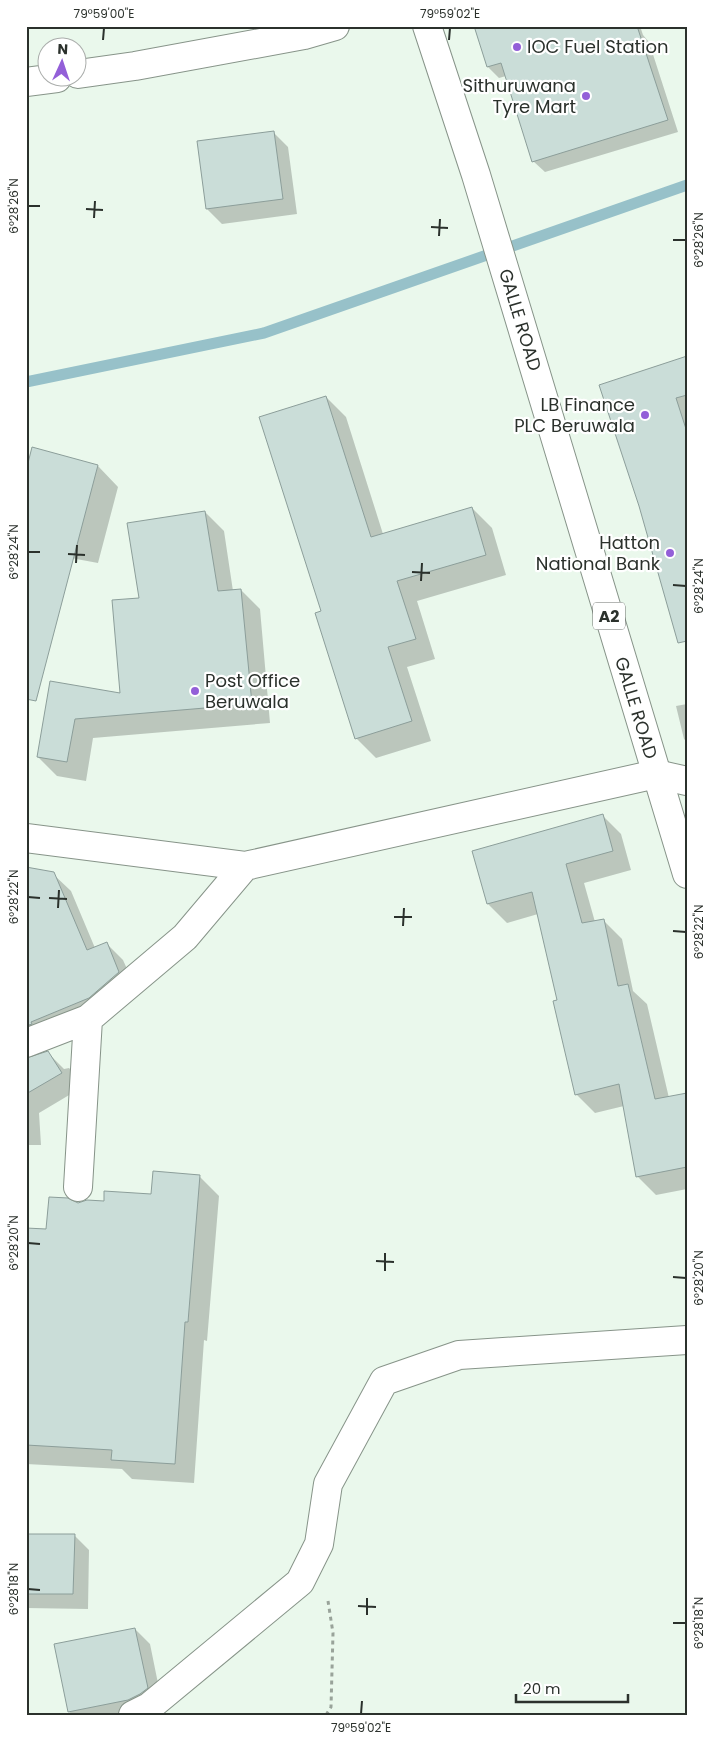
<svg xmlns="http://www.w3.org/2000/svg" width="713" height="1741" font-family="Poppins,sans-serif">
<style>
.shadow{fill:#0003}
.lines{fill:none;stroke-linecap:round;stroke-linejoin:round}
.stream{stroke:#97c1c9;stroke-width:11}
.building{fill:#caddd8;stroke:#8c9e9a}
.minor-casing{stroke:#879489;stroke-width:30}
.trunk-casing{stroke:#879489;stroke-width:30}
.path{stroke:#99a39a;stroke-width:3;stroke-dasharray:4 4;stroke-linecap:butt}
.minor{stroke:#fff;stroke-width:28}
.trunk{stroke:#fff;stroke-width:28}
.ticks{fill:none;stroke:#2b312c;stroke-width:2}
.poi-dot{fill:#935fd8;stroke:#fff;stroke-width:2}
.labels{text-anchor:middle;stroke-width:4.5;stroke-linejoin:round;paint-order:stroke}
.shield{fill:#fff;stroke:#6b6f6b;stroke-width:1}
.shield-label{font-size:16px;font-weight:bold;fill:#2b312c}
.poi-label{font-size:18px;fill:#2b312c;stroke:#fff;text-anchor:end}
.street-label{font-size:18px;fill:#2b312c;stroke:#fff}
.neatline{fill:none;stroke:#2b312c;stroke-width:2}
.ticks-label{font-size:12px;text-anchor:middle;fill:#2b312c}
</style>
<rect width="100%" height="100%" fill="#eaf8ec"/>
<path class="shadow" d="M 476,26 L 640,26 L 643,35 L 649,42 L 678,132 L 545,172 L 533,161 L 506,76 L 499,78 L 488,67 Z
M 273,132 L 288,147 L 297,214 L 222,224 L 207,209 L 199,142 Z
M 687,358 L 687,610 L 641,506 Z
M 326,397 L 346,417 L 383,534 L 472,508 L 492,528 L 506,575 L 417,601 L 435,659 L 407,667 L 431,741 L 376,758 L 356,738 L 323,612 Z
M 98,466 L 118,487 L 98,563 L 33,551 Z
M 205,512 L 224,531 L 233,591 L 241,590 L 260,609 L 270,723 L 93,738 L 86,781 L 57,776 L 38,757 L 51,682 L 121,694 Z
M 687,704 L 687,742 L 684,739 L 676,706 Z
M 602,815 L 621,834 L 631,870 L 584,883 L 595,922 L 603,920 L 622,939 L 633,991 L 647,1004 L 669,1098 L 687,1097 L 687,1189 L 656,1195 L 637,1176 L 624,1106 L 595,1113 L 576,1094 L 558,1001 L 538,914 L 507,923 L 488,904 L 474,852 Z
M 26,868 L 53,874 L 71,891 L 95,948 L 106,943 L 123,960 L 136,989 L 30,1051 L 27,1059 L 48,1053 L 64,1069 L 69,1068 L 86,1085 L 39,1113 L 41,1145 L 26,1145 Z
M 199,1176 L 219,1196 L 207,1341 L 204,1340 L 194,1483 L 132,1479 L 122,1469 L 26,1464 L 26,1230 L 48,1230 L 78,1204 L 152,1196 Z
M 26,1535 L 74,1535 L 89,1550 L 88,1609 L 26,1608 Z
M 135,1629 L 150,1644 L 162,1703 L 143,1715 L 73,1715 L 69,1712 Z"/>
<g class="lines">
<path class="stream" d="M 26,382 L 264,333 L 687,185"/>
</g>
<path class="building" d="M 474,26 L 637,26 L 668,120 L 532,162 L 501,63 L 487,67 Z
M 274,131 L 283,199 L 206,209 L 197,141 Z
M 687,356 L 687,395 L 676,398 L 687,432 L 687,641 L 678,643 L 639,506 L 599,385 Z
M 326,396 L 371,537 L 472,507 L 486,555 L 397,581 L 416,639 L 388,647 L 412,721 L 355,739 L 315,613 L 321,611 L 259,417 Z
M 32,447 L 98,465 L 36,701 L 26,699 L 26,471 Z
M 205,511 L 218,591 L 241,589 L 252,704 L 75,719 L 67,762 L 37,757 L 50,681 L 120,693 L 112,600 L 139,598 L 127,523 Z
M 603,814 L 613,851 L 566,864 L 582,923 L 604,919 L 618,986 L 628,984 L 655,1099 L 687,1093 L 687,1167 L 636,1177 L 619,1084 L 575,1095 L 553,1001 L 557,1000 L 532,892 L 487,904 L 472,851 Z
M 26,867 L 54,872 L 87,950 L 107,942 L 119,972 L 89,998 L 31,1022 L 32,1024 L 26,1026 Z
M 48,1051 L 62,1073 L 26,1094 L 26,1058 Z
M 153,1171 L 200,1175 L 188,1322 L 185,1322 L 175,1464 L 111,1460 L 112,1450 L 26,1445 L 26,1228 L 46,1229 L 49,1197 L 68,1198 L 78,1203 L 87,1200 L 104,1201 L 104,1191 L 151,1194 Z
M 26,1534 L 75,1534 L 73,1594 L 26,1594 Z
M 135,1628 L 148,1688 L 140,1694 L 128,1700 L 68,1712 L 54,1644 Z"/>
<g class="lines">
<g class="minor-casing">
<path id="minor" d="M 78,74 L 135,66 L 304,35 L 335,26
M 26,82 L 57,78
M 26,838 L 245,866 L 656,774 L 687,781
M 26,1043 L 88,1019 L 185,937 L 245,866
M 78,1187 L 88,1019
M 133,1715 L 149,1707 L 300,1582 L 319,1544 L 328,1484 L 384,1381 L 459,1355 L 687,1340"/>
</g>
<g class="trunk-casing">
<path id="trunk" d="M 427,26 L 476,175 L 687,874"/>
</g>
<path class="path" d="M 326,1715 L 331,1707 L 333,1633 L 328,1601"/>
<use href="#minor" class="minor"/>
<use href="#trunk" class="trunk"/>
</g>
<path class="ticks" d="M 103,40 L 104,28M 449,40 L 450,28M 28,206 L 40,206M 86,209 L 103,210M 94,218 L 95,201M 431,227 L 448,228M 439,236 L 440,219M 673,240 L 686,240M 28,552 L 40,552M 68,554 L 85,555M 76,563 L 77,545M 412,572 L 430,573M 421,581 L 422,563M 673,585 L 686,586M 28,897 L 40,898M 49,898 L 67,899M 58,908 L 59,890M 394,917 L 412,917M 403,926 L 404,908M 673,931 L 686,932M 28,1243 L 40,1244M 376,1261 L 394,1262M 385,1271 L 385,1253M 673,1277 L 686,1278M 28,1589 L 40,1590M 358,1606 L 376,1607M 367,1615 L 367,1598M 673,1623 L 686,1623M 361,1714 L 362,1701"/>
<g class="poi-dot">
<circle cx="517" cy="47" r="5"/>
<circle cx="586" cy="96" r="5"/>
<circle cx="645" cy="415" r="5"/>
<circle cx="670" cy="553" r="5"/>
<circle cx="195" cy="691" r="5"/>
</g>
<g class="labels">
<rect class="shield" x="593" y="602.5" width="32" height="27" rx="4"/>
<g class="shield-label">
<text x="609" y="622">A2</text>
</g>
<g class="poi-label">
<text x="527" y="53" text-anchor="start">IOC Fuel Station</text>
<text x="576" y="92">Sithuruwana<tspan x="576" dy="21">Tyre Mart</tspan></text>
<text x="635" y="411">LB Finance<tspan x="635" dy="21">PLC Beruwala</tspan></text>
<text x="660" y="549">Hatton<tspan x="660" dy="21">National Bank</tspan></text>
<text x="205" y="687" text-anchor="start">Post Office<tspan x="205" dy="21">Beruwala</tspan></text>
</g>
<g class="street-label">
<text transform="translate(520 320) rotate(73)" y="6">GALLE ROAD</text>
<text transform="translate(636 708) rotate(73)" y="6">GALLE ROAD</text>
</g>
</g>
<rect width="713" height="1741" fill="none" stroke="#ffffff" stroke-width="55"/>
<g transform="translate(62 62) rotate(3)"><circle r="24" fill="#ffffff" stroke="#aaadab"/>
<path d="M0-4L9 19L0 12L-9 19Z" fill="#935fd8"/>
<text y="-8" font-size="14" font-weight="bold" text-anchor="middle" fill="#2b312c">N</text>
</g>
<path d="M516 1694v8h112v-8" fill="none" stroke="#2b312c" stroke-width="2.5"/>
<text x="523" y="1694" font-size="15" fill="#2b312c" stroke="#ffffff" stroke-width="4" paint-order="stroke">20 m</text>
<rect x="28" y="28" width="658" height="1686" class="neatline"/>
<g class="ticks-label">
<text x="104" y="18">79°59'00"E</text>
<text x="450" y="18">79°59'02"E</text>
<text transform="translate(14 206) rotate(-90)" y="4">6°28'26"N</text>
<text transform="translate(699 240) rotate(-90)" y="4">6°28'26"N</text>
<text transform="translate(14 552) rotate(-90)" y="4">6°28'24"N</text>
<text transform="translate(699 586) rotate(-90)" y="4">6°28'24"N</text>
<text transform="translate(14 897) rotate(-90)" y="4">6°28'22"N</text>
<text transform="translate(699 932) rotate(-90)" y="4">6°28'22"N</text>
<text transform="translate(14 1243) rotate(-90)" y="4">6°28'20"N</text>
<text transform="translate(699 1278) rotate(-90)" y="4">6°28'20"N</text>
<text transform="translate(14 1589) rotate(-90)" y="4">6°28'18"N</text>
<text transform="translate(699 1623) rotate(-90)" y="4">6°28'18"N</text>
<text x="361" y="1732">79°59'02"E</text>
</g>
</svg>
